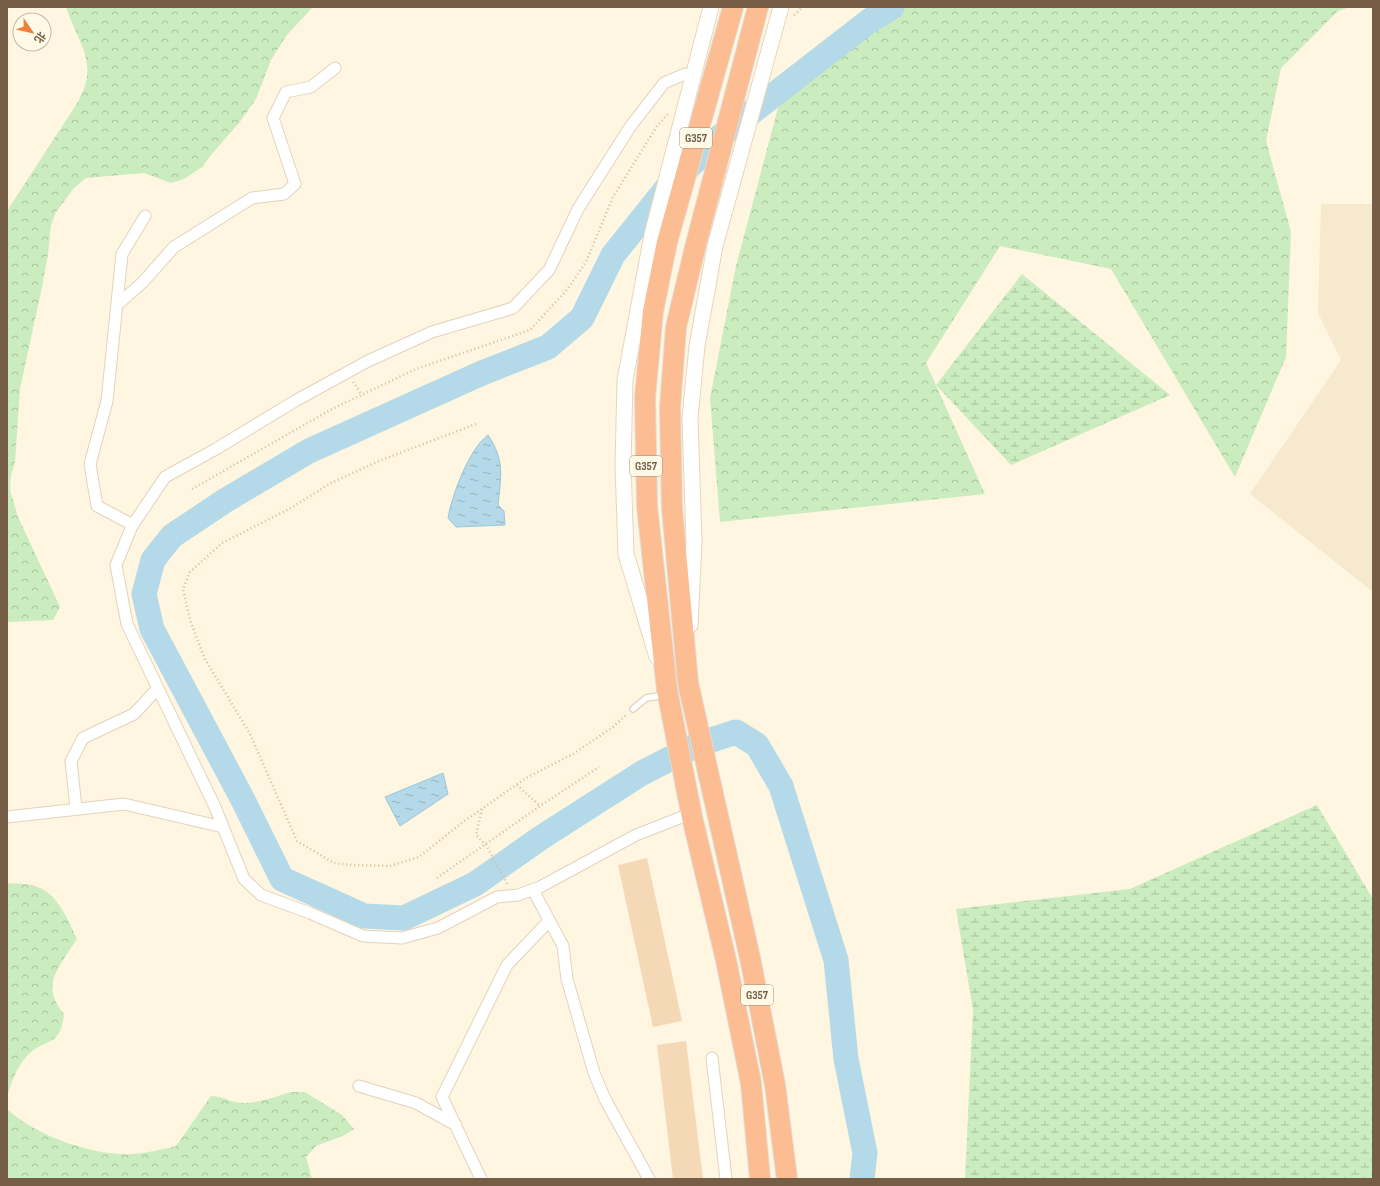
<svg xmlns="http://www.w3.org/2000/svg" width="1380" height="1186" font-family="'Sofia Sans Condensed','Noto Sans SC',sans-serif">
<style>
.residential{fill:#f6e9ce}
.forest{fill:url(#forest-crowns)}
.wetland{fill:url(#wetland-marsh)}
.water{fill:url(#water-ripples);stroke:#99c7da}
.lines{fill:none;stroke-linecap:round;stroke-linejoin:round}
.river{stroke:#b4d9e8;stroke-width:25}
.building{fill:#f5d8b6}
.lane-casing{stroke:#e2d3bc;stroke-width:8}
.street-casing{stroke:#e2d3bc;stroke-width:13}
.secondary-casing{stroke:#e8d5b9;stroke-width:17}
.highway-casing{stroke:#e1dcd6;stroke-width:22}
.path{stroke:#d9bb99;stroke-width:2.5;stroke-dasharray:1 3;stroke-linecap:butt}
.lane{stroke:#fff;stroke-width:5.5}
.street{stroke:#fff;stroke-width:11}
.secondary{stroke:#fff;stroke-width:15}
.highway{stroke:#fcbd93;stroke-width:20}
.labels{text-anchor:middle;stroke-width:4;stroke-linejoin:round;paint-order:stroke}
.shield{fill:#fff9e8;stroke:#9f8c77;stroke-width:1}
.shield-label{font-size:12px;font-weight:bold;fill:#765e46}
</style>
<defs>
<pattern id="forest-crowns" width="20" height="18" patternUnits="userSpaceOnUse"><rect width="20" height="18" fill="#caecbe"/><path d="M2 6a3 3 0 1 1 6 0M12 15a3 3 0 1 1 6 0" fill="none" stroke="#a9c29c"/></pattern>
<pattern id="wetland-marsh" width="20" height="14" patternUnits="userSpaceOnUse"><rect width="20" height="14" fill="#caecbe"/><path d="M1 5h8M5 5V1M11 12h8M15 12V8" fill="none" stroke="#a9c29c"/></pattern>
<pattern id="water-ripples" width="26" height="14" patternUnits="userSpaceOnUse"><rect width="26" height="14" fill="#b4d9e8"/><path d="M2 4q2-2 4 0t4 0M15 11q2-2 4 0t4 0" fill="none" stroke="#97b3be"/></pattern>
</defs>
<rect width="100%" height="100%" fill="#fef6e0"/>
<path class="residential" d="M 1321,204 L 1373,204 L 1373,592 L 1250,494 L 1341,360 L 1318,313 Z"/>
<path class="forest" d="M 66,7 L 313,7 L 286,36 L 271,60 L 256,99 L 239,123 L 211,155 L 202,167 L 184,179 L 171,183 L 144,173 L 86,178 L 74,188 L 56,212 L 51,225 L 48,254 L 42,287 L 20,389 L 15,462 L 11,475 L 10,490 L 18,517 L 60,607 L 53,620 L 7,622 L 7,211 L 76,105 C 101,64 79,46 66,7 Z
M 892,7 L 1350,7 L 1338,11 L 1281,68 L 1266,141 L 1291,232 L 1286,357 L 1235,477 L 1111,269 L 1000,246 L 926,363 L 985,494 L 720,522 L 710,398 L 736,266 L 778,108 L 869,21 Z
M 7,883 C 16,884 27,883 35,886 C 57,892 68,920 77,939 C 60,966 39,985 64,1014 C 60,1048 47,1037 29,1054 C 17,1065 11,1083 7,1098 Z
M 291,1092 L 305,1092 L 342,1115 L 354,1129 L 343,1136 L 316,1146 L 306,1157 L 312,1179 L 7,1179 L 7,1109 C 36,1136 95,1157 134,1154 C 148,1153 163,1149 176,1146 L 211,1096 C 221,1096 226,1100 235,1102 C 253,1106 273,1097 291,1092 Z"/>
<path class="wetland" d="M 1022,274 L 1170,395 L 1011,465 L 936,385 Z
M 1317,805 L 1373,899 L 1373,1179 L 965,1179 L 973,1010 L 956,909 L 1130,889 Z"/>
<path class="water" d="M 488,435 C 505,460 501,477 498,505 L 504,511 L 505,525 L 456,527 L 448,518 C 452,495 469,449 488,435 Z
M 443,773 L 448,794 L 400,826 L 385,797 Z"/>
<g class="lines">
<path class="river" d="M 862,1179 L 865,1153 L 846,1059 L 836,960 L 781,786 L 757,745 L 736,732 L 699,744 L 642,773 L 542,837 L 475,884 L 404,918 L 364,916 L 282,879 L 243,800 L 152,629 L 144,594 L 153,560 L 172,536 L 226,500 L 309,451 L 482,373 L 548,347 L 582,318 L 613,255 L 666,189 L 721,136 L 869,21 L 892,7"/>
</g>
<path class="building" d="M 647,858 L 682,1021 L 653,1027 L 618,865 Z
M 686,1041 L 703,1179 L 673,1179 L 657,1045 Z"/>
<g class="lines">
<g class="lane-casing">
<path id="lane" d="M 633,709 L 646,698 L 665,695"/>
</g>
<g class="street-casing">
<path id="street" d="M 692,76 L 685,74 L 664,83 L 630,127 L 578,209 L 549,270 L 513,308 L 432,332 L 368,361 L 295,401 L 216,449 L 165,477 L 132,526 L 116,565 L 127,624 L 215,807 L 244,879 L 261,895 L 310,913 L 363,936 L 402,938 L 438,928 L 497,897 L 518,895 L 540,887 L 636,835 L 682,817 L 692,817
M 117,305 L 143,282 L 174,247 L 252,198 L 284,194 L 295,184 L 273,118 L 286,92 L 311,87 L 335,68
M 133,525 L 97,506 L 90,464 L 107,401 L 122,254 L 145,216
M 76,808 L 71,761 L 83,738 L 134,714 L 158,688
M 7,817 L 124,804 L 223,827
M 533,890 L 563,946 L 567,979 L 594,1073 L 605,1099 L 649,1179
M 712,1058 L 726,1179
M 359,1086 L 416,1103 L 456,1125
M 481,1179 L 442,1097 L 507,965 L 549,921"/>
</g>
<g class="secondary-casing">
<path id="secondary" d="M 690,625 L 694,542 L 690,418 L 697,346 L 715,246 L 781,7
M 657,657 L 626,554 L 623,465 L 625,380 L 652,235 L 711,7"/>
</g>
<g class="highway-casing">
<path id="highway" d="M 733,7 L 667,242 L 653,311 L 645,397 L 647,506 L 667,690 L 692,817 L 726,960 L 751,1083 L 760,1179
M 758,7 L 696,244 L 676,327 L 670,408 L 672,508 L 688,683 L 750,958 L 775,1085 L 787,1179"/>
</g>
<path class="path" d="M 794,15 L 803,7
M 353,382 L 362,395
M 476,424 L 379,461 L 331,483 L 291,508 L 222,543 L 190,572 L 183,589 L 191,623 L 205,659 L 250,734 L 297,841 L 334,863 L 352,865 L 390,866 L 419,857 L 463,822 L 526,778 L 573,754 L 613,727 L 626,715
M 192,489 L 332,409 L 416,369 L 530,330 L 566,291 L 586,262 L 613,197 L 657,126 L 669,113
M 517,785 L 540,806
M 482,809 L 476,835 L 486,845 L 508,885
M 437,878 L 540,806 L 599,767"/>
<use href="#lane" class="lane"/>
<use href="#street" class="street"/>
<use href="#secondary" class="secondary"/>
<use href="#highway" class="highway"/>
</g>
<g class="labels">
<g class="shield">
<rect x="680" y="128" width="32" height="20" rx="3"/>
<rect x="630" y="456" width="32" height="20" rx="3"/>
<rect x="741" y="985" width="32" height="20" rx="3"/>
</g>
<g class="shield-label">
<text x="696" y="142">G357</text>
<text x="646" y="470">G357</text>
<text x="757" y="999">G357</text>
</g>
</g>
<rect width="1380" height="1186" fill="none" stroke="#765e46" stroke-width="16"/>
<g transform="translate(32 32) rotate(124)"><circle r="19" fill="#fff9e8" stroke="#c8bba7"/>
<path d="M0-3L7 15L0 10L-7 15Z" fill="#ef7e3d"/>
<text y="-6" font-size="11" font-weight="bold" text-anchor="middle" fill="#765e46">北</text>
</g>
</svg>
